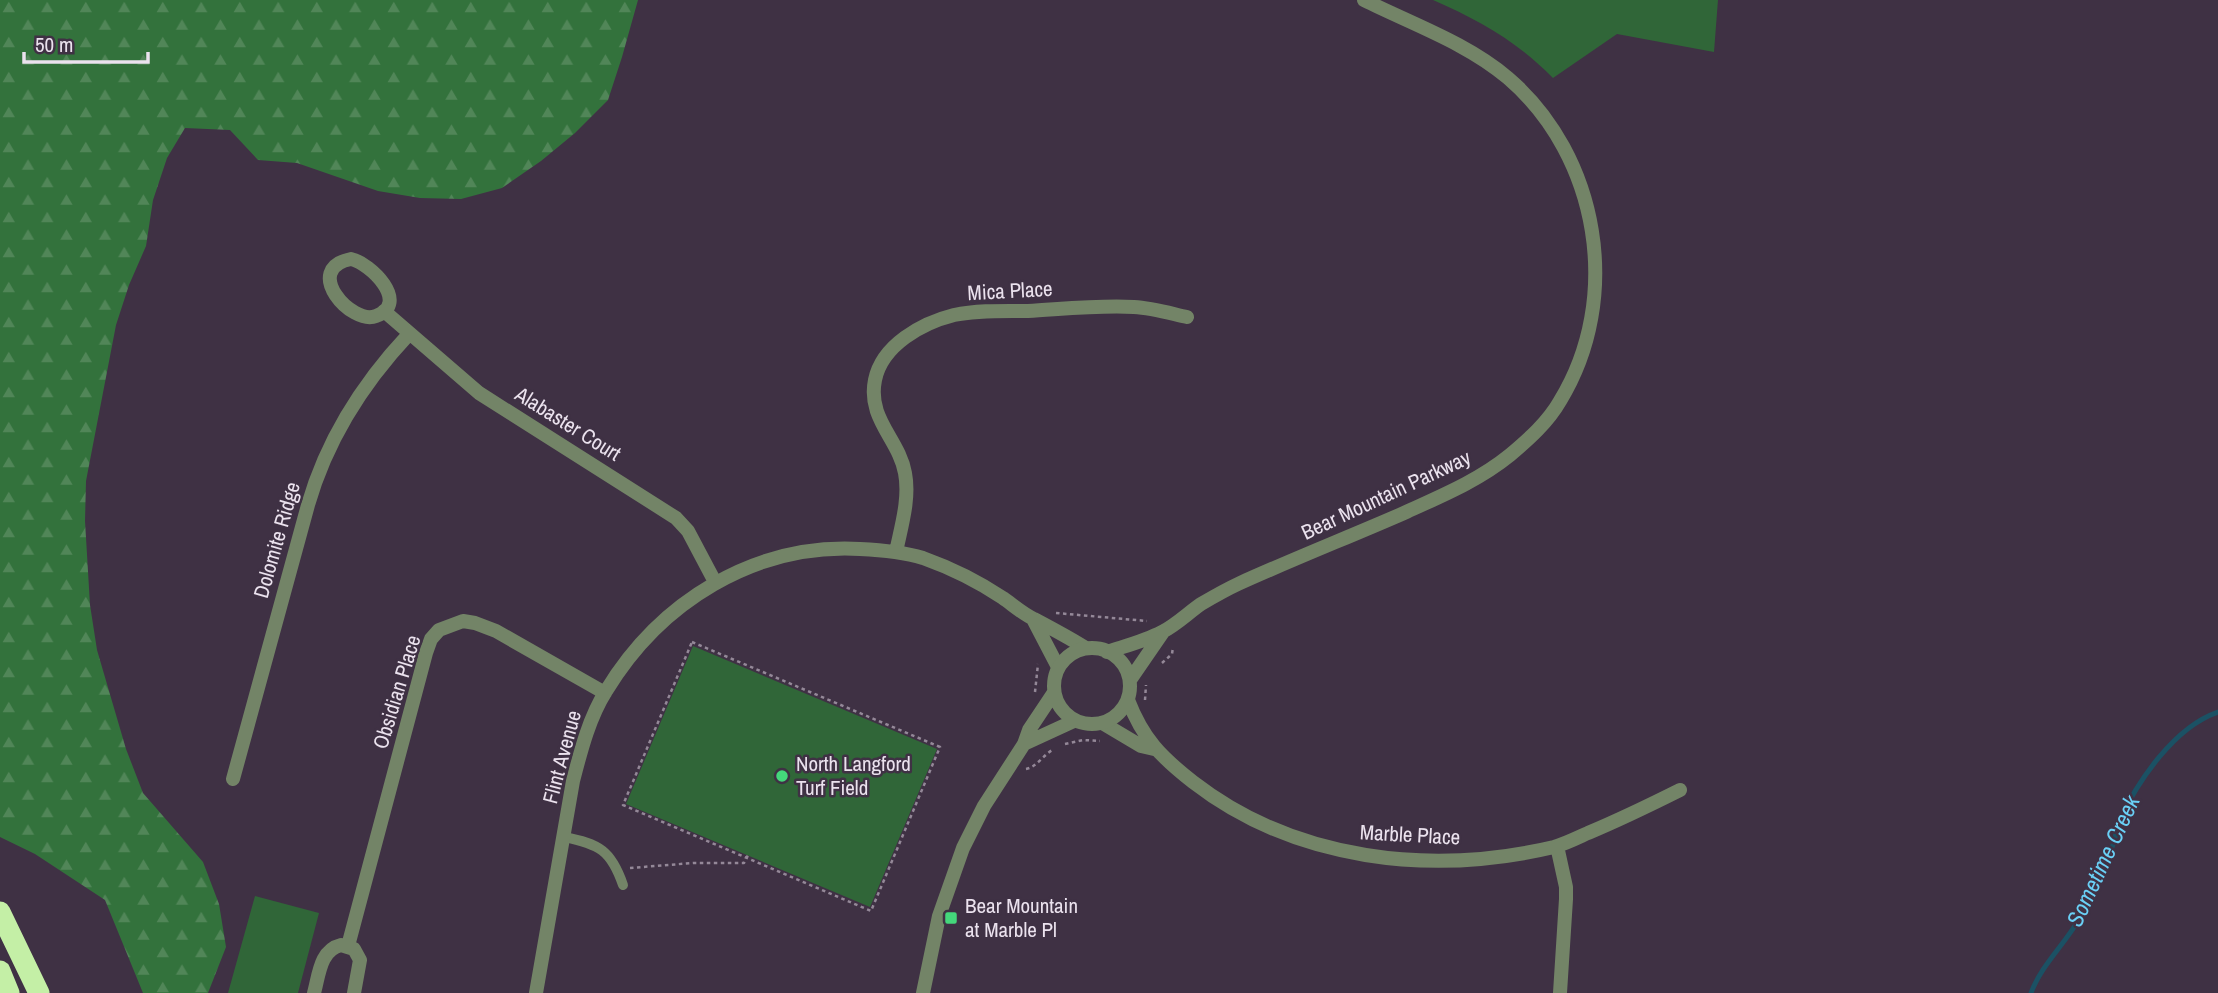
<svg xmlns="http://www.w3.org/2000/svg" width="2218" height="993" font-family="'Archivo Narrow',sans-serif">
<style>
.forest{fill:url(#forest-firs)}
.park{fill:#306638}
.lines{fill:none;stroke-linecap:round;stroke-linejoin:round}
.stream{stroke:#1b5164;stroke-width:5}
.path{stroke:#948898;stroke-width:2.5;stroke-dasharray:3.5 3.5;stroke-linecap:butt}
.service{stroke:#738467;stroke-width:10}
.minor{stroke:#738467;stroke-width:14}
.tertiary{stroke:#738467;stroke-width:14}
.motorway{stroke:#c4efa6;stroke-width:21}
.poi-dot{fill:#44d77b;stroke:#3f3144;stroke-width:2.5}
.labels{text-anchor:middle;stroke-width:5;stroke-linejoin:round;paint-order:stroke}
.street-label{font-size:21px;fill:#ebe2ee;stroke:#3f3144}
.poi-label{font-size:21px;fill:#ebe2ee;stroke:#3f3144;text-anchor:start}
.water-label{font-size:23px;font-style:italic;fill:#6ad0f6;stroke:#3f3144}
</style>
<defs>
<pattern id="forest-firs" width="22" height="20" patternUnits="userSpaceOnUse" patternTransform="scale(1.75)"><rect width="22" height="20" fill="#33723c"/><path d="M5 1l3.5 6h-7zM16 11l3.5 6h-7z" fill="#518658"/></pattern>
</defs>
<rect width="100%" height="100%" fill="#3f3144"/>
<path class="forest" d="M 0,0 L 638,0 L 622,57 L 608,100 L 575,133 L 541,161 L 502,188 L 461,199 L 420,198 L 378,191 L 297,163 L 258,160 L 230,130 L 185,128 L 167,158 L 153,200 L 146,246 L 129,285 L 116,325 L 86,481 L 85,521 L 90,605 L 97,650 L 126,749 L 143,793 L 203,862 L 219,904 L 226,947 L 208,993 L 143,993 L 105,900 L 35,854 L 0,837 Z"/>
<path class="park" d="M 1433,0 L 1718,0 L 1714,52 L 1617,34 L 1553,78 C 1518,42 1479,20 1433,0 Z
M 693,646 L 937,749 L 870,907 L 626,804 Z
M 255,896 L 319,913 L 298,993 L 228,993 Z"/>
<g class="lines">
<path class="stream" d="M 2031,993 C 2041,966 2063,946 2078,921 C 2092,897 2105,868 2114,842 C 2116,835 2116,828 2119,821 C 2138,781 2174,727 2218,712"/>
<path class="path" d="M 1056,613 L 1147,621
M 692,642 L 940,747 L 871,911 L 623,805 Z
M 1162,663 L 1172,654 L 1173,647
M 1035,692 L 1038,664
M 1145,700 L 1146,685
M 1065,744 L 1083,740 L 1100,741
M 1026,769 C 1037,767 1044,754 1054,749
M 630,868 L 693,863 L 744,863 L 748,855"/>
<path class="service" d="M 564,837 C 599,844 611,850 623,885"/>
<path class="minor" d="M 351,259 C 370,263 411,303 376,316 C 352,326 301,269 351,259 Z
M 384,311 L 479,393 L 676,518 L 688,531 L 715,582
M 896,552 C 901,527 910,499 905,473 C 899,439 867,419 875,380 C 882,345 922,323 954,315 C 978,310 1004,311 1028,311 C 1063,309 1099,305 1134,307 C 1152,308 1169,313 1187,317
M 1033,619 L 1058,667
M 1128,700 C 1143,739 1161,757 1193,782 C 1295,861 1431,876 1554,847 C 1565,844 1577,838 1588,833 C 1619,820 1650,805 1680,790
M 1104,724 L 1141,746 L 1154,749
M 233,779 L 308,505 C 327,439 362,384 409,334
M 1557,846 L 1566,887 L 1566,899 L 1560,993
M 348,946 L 426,653 L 431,639 L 439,630 L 463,621 L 475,623 L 496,631 L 605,693
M 314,993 C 319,975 320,950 341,945 L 354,949 L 360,960 L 354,993
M 536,993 L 573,781 C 581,750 589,718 606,691 C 660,602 754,543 860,549 C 881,550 903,552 923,558 C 951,568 979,582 1003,598 C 1013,605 1023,614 1034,619 C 1051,628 1068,637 1084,647"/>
<path class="tertiary" d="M1054 686a38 38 0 1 1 76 0a38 38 0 1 1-76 0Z
M 1107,652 C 1125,646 1145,641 1162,632 C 1176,625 1188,613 1201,604 C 1213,597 1225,590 1238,584 C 1293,559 1349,537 1404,513 C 1441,496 1478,481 1510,455 C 1529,439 1548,422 1560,401 C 1623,298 1599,156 1508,78 C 1467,43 1412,24 1364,0
M 1130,680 L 1163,632
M 1024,744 L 1074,721
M 923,993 L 939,916 L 963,848 L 984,806 L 1024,744 L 1029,730 L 1053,694"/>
<path class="motorway" d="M 0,912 L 39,993
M 0,971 L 9,993"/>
</g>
<g class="poi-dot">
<circle cx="782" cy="776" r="7"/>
<rect x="944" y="911" width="14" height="14" rx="3.5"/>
</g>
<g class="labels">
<g class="street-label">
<text transform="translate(1010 291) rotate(-3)" y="7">Mica Place</text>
<text transform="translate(568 424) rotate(32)" y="7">Alabaster Court</text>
<text transform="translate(1386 495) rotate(-25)" y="7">Bear Mountain Parkway</text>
<text transform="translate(277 540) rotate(-74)" y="7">Dolomite Ridge</text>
<text transform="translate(397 692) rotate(-73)" y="7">Obsidian Place</text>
<text transform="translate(562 757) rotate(-75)" y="7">Flint Avenue</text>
<text transform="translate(1410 835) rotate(3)" y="7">Marble Place</text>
</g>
<g class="poi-label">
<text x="796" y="771">North Langford<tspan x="796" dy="24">Turf Field</tspan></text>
<text x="965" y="913">Bear Mountain<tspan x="965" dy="24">at Marble Pl</tspan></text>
</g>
<g class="water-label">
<text transform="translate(2103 861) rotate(-65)" y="8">Sometime Creek</text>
</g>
</g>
<path d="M24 52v10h124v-10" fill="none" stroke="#ebe2ee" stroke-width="3.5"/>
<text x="35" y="52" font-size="21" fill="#ebe2ee" stroke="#3f3144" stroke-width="5" paint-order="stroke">50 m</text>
</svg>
